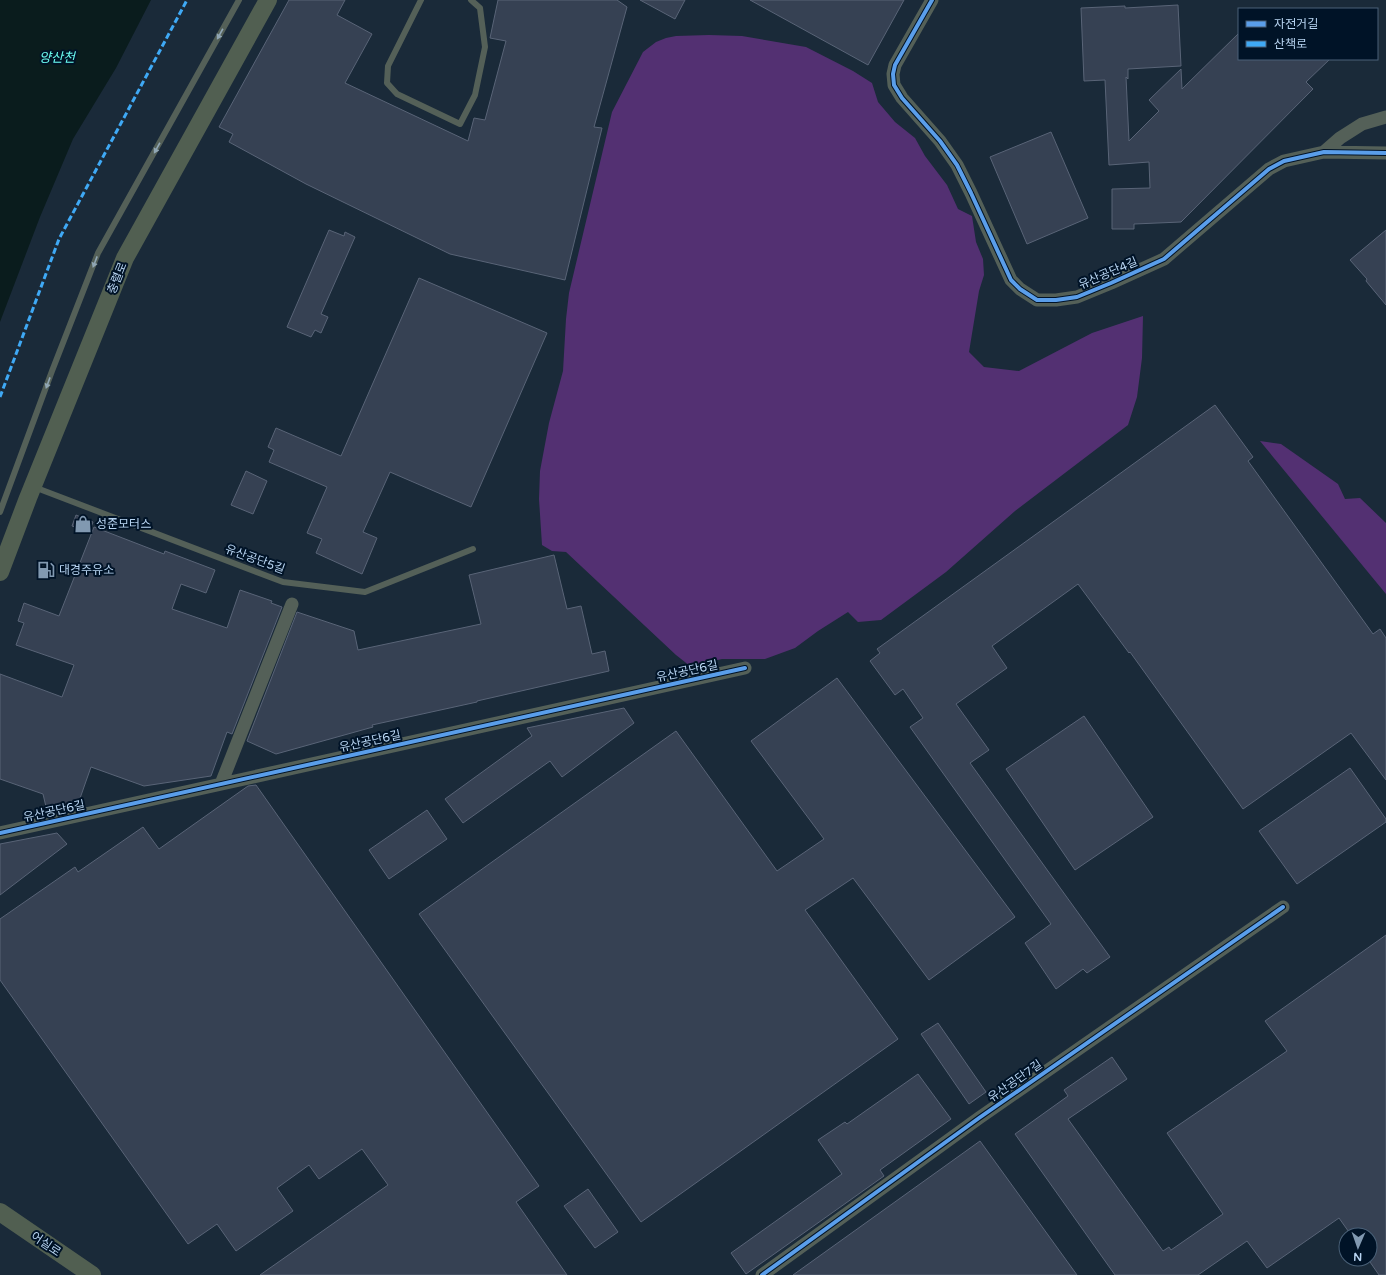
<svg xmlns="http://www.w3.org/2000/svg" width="1386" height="1275" font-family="'Varela Round','Noto Sans KR',sans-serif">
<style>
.green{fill:#533072}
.water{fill:#0a1c1d}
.building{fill:#364153;stroke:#596477}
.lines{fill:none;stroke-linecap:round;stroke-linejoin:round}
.lane{stroke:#546058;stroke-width:6}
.street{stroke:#546058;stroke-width:13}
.secondary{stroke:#515f51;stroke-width:18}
.quiet{stroke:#3fa9f5;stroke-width:3;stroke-dasharray:6 3;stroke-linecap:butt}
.cycleway-casing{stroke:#001327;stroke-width:6}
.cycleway{stroke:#5a9eea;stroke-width:4}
.oneway{fill:#90a6b4}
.labels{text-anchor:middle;stroke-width:4;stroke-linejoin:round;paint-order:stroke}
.street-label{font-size:12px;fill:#b8d5f2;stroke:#001327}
.poi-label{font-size:12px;fill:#b8d5f2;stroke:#001327;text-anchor:start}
.water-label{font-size:13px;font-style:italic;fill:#6afaef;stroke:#001327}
</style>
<rect width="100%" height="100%" fill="#1a2a39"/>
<path class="green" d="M 709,35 L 742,36 L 806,47 L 853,71 L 872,83 L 878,102 L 895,122 L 915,138 L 925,156 L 947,185 L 958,209 L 972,216 L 976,242 L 983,259 L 984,275 L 979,291 L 969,352 L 984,367 L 1019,371 L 1092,333 L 1143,316 L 1142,358 L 1137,397 L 1128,425 L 1015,511 L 946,572 L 881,620 L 858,622 L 848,612 L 818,631 L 795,648 L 765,659 L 722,659 L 690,666 L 676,655 L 566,552 L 552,551 L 542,545 L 539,499 L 540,471 L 549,423 L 563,371 L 566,319 L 569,293 L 612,112 L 643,52 L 656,42 L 666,38 L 676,36 Z
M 1260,441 L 1281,444 L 1338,484 L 1345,499 L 1360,498 L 1386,523 L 1386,594 Z"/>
<path class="water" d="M 0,0 L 151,0 L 116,68 L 73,139 L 40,217 L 0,322 Z"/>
<path class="building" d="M 289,0 L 345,0 L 337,15 L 372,34 L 345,83 L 468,141 L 474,118 L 485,120 L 506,41 L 490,38 L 498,0 L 617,0 L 627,7 L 594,127 L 602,128 L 565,280 L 450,254 L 306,184 L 229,142 L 233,134 L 219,127 Z
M 640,0 L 685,0 L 675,19 Z
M 750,0 L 904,0 L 868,65 Z
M 1178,5 L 1181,66 L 1128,69 L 1128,79 L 1126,77 L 1129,141 L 1159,111 L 1149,100 L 1181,69 L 1182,89 L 1239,33 L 1239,59 L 1330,59 L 1306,82 L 1313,89 L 1181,222 L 1134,224 L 1134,229 L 1112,229 L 1112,189 L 1150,188 L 1149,162 L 1109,165 L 1105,80 L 1084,81 L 1081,8 L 1125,6 L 1125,8 Z
M 1051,132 L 1088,218 L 1027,244 L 990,157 Z
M 329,230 L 344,236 L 345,232 L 355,237 L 321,314 L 328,317 L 321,333 L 315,330 L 311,337 L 287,327 Z
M 1386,230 L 1386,305 L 1366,281 L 1367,279 L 1350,260 Z
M 419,278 L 547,333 L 471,507 L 390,472 L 363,532 L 377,538 L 362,574 L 316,553 L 322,539 L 307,533 L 327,487 L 269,462 L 274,450 L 268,447 L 276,428 L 341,456 Z
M 1215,405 L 1253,457 L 1248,461 L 1373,634 L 1380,629 L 1386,638 L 1386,780 L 1351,733 L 1243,809 L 1130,652 L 1129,653 L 1078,584 L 992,646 L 1007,668 L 956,704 L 989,750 L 970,763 L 1110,957 L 1087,973 L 1083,969 L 1056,989 L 1025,943 L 1051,924 L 910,727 L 923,718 L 903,689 L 895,695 L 870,661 L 880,653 L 877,649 Z
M 246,471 L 267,481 L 253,514 L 231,505 Z
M 76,515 L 93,522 L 89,532 L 72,526 Z
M 94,527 L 164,554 L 165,551 L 215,570 L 206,593 L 181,584 L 172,609 L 227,628 L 240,590 L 272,601 L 271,603 L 282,607 L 232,734 L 227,732 L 211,776 L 144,786 L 91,767 L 78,804 L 47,811 L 43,794 L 0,779 L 0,674 L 62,697 L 74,665 L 16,645 L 24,623 L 18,621 L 24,603 L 59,616 Z
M 554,555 L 567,609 L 581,606 L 592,654 L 605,651 L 609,671 L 477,701 L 477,702 L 372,725 L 373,727 L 276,754 L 247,741 L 297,612 L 354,631 L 358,650 L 481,624 L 469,575 Z
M 837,678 L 1015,917 L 929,980 L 853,878 L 805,910 L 898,1039 L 641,1222 L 419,914 L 676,731 L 777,871 L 824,839 L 751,741 Z
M 624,708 L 634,723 L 562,777 L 550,761 L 463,823 L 445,799 L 532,736 L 527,728 Z
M 1084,716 L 1153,817 L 1075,870 L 1006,769 Z
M 1350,768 L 1386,819 L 1386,822 L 1297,884 L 1259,831 Z
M 256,785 L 539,1186 L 516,1202 L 567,1275 L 260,1275 L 388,1185 L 362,1149 L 319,1179 L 309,1165 L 277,1188 L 293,1211 L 236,1251 L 217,1224 L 188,1244 L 0,980 L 0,919 L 75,867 L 78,872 L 143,827 L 159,849 L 248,786 Z
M 427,810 L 447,839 L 389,879 L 369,850 Z
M 57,833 L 67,844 L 0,895 L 0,844 Z
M 1386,935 L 1386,1275 L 1379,1275 L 1370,1262 L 1370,1235 L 1351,1235 L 1339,1218 L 1267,1268 L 1247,1241 L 1198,1275 L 1115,1275 L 1015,1134 L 1068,1096 L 1064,1090 L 1112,1057 L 1127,1079 L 1068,1119 L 1163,1251 L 1169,1247 L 1171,1250 L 1223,1214 L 1167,1133 L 1287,1051 L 1265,1021 Z
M 938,1023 L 986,1092 L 969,1104 L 921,1034 Z
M 918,1074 L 951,1119 L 880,1170 L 884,1176 L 746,1274 L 731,1253 L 842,1174 L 818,1140 L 845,1122 L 847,1124 Z
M 980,1141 L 1077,1275 L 793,1275 Z
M 588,1189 L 618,1232 L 595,1248 L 564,1206 Z"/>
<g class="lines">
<path class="lane" d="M 421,0 L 388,66 L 387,83 L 397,94 L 460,124 L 475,95 L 485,47 L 480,8 L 471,0
M 34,487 L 283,582 L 365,592 L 473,549
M 0,512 L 52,371 L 98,253 L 239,0"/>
<path class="street" d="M 932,0 L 895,65 L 893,74 L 894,85 L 902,98 L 940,141 L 957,165 L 971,193 L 1011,280 L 1020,289 L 1037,300 L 1056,300 L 1077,297 L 1111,283 L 1164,259 L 1269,169 L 1284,161 L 1324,152 L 1386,153
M 1324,152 L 1340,138 L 1362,124 L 1386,117
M 221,784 L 292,604
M 0,833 L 745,668
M 762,1275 L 979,1118 L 1283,907"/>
<path class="secondary" d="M 0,572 L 28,498 L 125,258 L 268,0
M 0,1212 L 92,1275"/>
<path class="quiet" d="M 0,397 L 59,239 L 187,0"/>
<g class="cycleway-casing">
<path id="cycleway" d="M 932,0 L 895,65 L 893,74 L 894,85 L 902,98 L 940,141 L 957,165 L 971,193 L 1011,280 L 1020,289 L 1037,300 L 1056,300 L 1077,297 L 1111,283 L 1164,259 L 1269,169 L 1284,161 L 1324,152 L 1386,153
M 0,833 L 745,668
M 762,1275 L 979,1118 L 1283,907"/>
</g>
<use href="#cycleway" class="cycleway"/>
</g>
<defs><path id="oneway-solid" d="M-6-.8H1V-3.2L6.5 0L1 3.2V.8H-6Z"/></defs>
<g class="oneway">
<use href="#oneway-solid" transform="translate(220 34) rotate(119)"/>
<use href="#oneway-solid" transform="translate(157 148) rotate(119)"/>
<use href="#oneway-solid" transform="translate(95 262) rotate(111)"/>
<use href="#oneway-solid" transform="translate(48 383) rotate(110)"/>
</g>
<defs>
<g id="shop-bare" transform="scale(1.38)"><path d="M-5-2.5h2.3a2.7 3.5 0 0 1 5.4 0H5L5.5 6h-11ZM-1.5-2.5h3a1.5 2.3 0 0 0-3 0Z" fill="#8199b1" stroke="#001327" stroke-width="2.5" paint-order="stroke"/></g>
<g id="fuel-bare" transform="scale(1.38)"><path d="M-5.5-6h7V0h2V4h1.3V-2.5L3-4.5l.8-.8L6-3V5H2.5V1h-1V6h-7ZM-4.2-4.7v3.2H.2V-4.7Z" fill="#8199b1" stroke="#001327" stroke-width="2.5" paint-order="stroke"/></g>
</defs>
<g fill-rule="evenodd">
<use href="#shop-bare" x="83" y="524"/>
<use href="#fuel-bare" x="46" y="570"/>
</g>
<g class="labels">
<g class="street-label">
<text transform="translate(1108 273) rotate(-23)" y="4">유산공단4길</text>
<text transform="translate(117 278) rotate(-68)" y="4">충렬로</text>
<text transform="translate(255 559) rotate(20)" y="4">유산공단5길</text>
<text transform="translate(687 671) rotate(-12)" y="4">유산공단6길</text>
<text transform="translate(370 741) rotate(-12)" y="4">유산공단6길</text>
<text transform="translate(54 811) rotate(-12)" y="4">유산공단6길</text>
<text transform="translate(1015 1081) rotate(-35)" y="4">유산공단7길</text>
<text transform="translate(46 1244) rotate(34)" y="4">어실로</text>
</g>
<g class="poi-label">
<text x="96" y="528">성준모터스</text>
<text x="59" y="574">대경주유소</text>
</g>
<g class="water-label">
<text x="57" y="62">양산천</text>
</g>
</g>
<rect x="1238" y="8" width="140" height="52" fill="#001327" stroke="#4a6178"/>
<rect x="1246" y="21" width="20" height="6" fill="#5a9eea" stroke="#4a6178"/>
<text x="1274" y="28" font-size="12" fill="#b8d5f2">자전거길</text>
<rect x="1246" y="41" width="20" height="6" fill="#3fa9f5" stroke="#4a6178"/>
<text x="1274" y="48" font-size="12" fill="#b8d5f2">산책로</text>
<g transform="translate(1358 1247) rotate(182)"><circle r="19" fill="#001327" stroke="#4a6178"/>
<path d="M0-3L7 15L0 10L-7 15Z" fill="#8199b1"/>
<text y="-6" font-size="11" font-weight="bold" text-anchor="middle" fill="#b8d5f2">N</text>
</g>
</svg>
